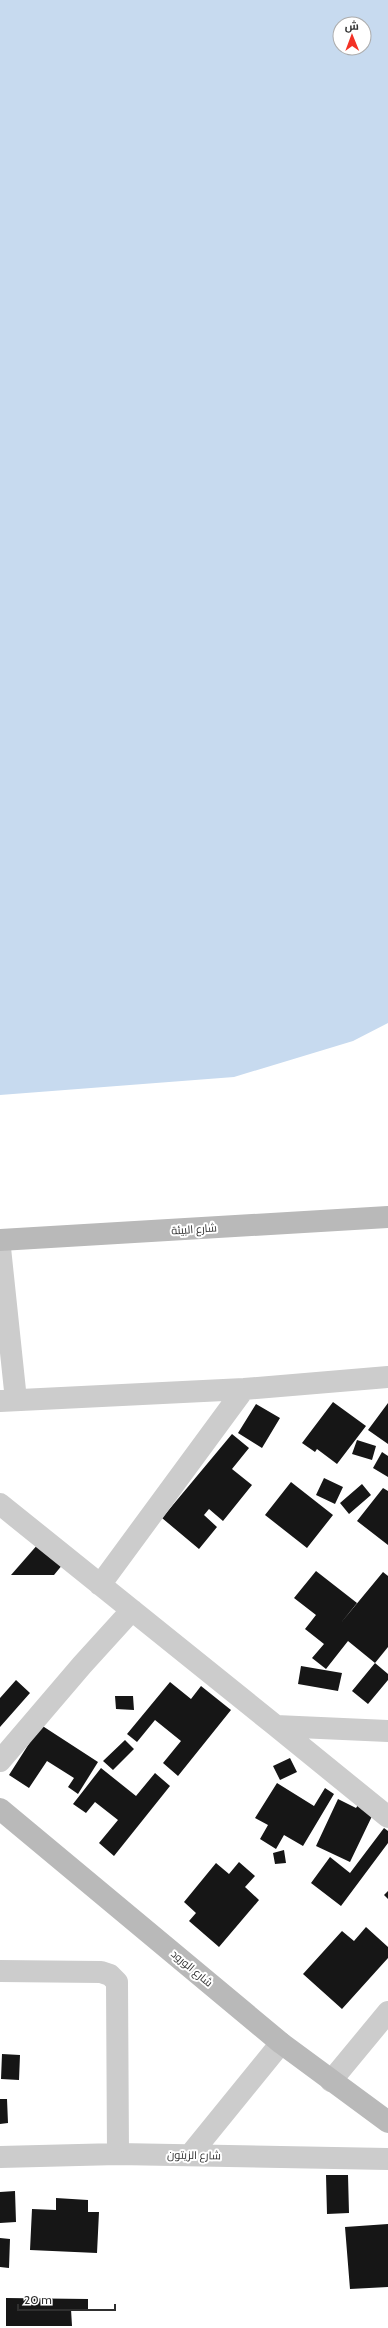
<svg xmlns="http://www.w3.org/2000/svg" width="388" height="2328" font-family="Cabin,Cairo,sans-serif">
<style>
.water{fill:#c7daef;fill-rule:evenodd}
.building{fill:#161616}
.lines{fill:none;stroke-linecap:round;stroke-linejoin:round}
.street{stroke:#ccc;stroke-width:22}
.secondary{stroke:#b9b9b9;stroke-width:22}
.labels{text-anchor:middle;stroke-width:4;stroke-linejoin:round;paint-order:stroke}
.street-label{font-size:11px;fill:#2f2f2f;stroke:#fff}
</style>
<rect width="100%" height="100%" fill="#fff"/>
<path class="water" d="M 0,0 L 388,0 L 388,1023 L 353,1041 L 234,1077 L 0,1095 ZM 340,24 L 364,24 L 364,48 L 340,48 Z"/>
<path class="building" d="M 333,1402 L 366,1426 L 337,1464 L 317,1449 L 315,1452 L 302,1443 Z
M 388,1403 L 388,1444 L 368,1430 Z
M 256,1404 L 280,1418 L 262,1448 L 238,1433 Z
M 232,1434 L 249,1448 L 232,1469 L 252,1485 L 223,1521 L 209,1509 L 204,1515 L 217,1527 L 199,1549 L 162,1518 Z
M 357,1440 L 376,1446 L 372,1460 L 352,1454 Z
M 382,1452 L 388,1456 L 388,1477 L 373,1468 Z
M 324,1478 L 343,1487 L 335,1504 L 316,1495 Z
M 291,1482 L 333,1515 L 307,1548 L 265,1515 Z
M 362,1484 L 371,1495 L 349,1514 L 340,1503 Z
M 383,1488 L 388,1491 L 388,1545 L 357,1521 Z
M 39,1543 L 63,1564 L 54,1575 L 11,1575 Z
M 316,1571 L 357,1603 L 340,1624 L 383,1572 L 388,1576 L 388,1647 L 375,1663 L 348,1641 L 326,1669 L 312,1658 L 324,1644 L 305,1629 L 316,1615 L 294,1598 Z
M 375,1663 L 388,1674 L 388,1680 L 368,1704 L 352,1691 Z
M 301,1666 L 342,1673 L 338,1691 L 298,1684 Z
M 16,1680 L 30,1693 L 0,1727 L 0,1698 Z
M 170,1682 L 191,1699 L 201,1686 L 231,1710 L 178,1776 L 163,1763 L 181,1741 L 155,1720 L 137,1742 L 127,1734 Z
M 115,1696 L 133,1696 L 134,1710 L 116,1709 Z
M 41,1725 L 98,1762 L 78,1794 L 68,1787 L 74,1778 L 47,1761 L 29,1788 L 9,1775 Z
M 125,1740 L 134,1749 L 113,1770 L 103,1761 Z
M 290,1758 L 297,1772 L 280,1780 L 273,1766 Z
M 101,1768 L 136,1796 L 155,1773 L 170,1786 L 114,1856 L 99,1843 L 118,1820 L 95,1802 L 86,1813 L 73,1804 Z
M 277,1783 L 314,1806 L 325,1788 L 334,1794 L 303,1846 L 284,1835 L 276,1849 L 260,1839 L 268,1825 L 255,1818 Z
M 338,1799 L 356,1808 L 358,1805 L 374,1812 L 350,1862 L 316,1846 Z
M 384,1828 L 388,1831 L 388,1843 L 341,1906 L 311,1883 L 330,1857 L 350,1873 Z
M 284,1850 L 286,1863 L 275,1864 L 273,1853 Z
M 239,1862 L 255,1876 L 245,1887 L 259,1900 L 219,1947 L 189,1921 L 196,1913 L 184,1902 L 216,1863 L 229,1874 Z
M 388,1891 L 388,1899 L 384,1895 Z
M 366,1927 L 388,1947 L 388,1958 L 342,2009 L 303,1974 L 342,1931 L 354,1941 Z
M 2,2054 L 20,2055 L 19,2080 L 1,2079 Z
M 0,2099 L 7,2099 L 8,2123 L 0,2124 Z
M 326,2175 L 348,2175 L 349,2213 L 327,2214 Z
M 15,2191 L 16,2222 L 0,2223 L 0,2192 Z
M 56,2198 L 88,2200 L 88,2212 L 99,2212 L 97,2253 L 30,2250 L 32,2209 L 56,2210 Z
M 388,2224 L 388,2287 L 350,2289 L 345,2227 Z
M 0,2238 L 10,2239 L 9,2268 L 0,2267 Z
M 6,2298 L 88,2299 L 88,2309 L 71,2309 L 72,2326 L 6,2326 Z"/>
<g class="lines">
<path class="street" d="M 0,1248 L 16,1400
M 0,1401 L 244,1389 L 388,1377
M 0,1504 L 276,1726 L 388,1731
M 100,1585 L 244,1389
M 276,1726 L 388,1817
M 0,1761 L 82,1665 L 132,1610
M 0,1971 L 101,1972 L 110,1975 L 117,1982 L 118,2154
M 331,2081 L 388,2012
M 190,2155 L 281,2043
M 0,2157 L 118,2154 L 388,2159"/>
<path class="secondary" d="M 0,1240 L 388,1217
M 0,1809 L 281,2043 L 388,2122"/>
</g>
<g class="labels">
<g class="street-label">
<text transform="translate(194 1229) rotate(-4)" y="4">شارع البيئة</text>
<text transform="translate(192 1968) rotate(40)" y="4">شارع الورود</text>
<text transform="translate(194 2155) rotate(1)" y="4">شارع الزيتون</text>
</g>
</g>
<g transform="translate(352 36) rotate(359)"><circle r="19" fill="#ffffff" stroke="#acacac"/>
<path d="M0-3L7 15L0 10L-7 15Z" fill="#f33125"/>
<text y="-6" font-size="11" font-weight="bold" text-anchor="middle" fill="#2f2f2f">ش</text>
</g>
<path d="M18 2304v6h97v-6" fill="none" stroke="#2f2f2f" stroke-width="2"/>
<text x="24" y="2304" font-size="12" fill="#2f2f2f" stroke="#ffffff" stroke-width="3" paint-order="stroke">20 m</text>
</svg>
